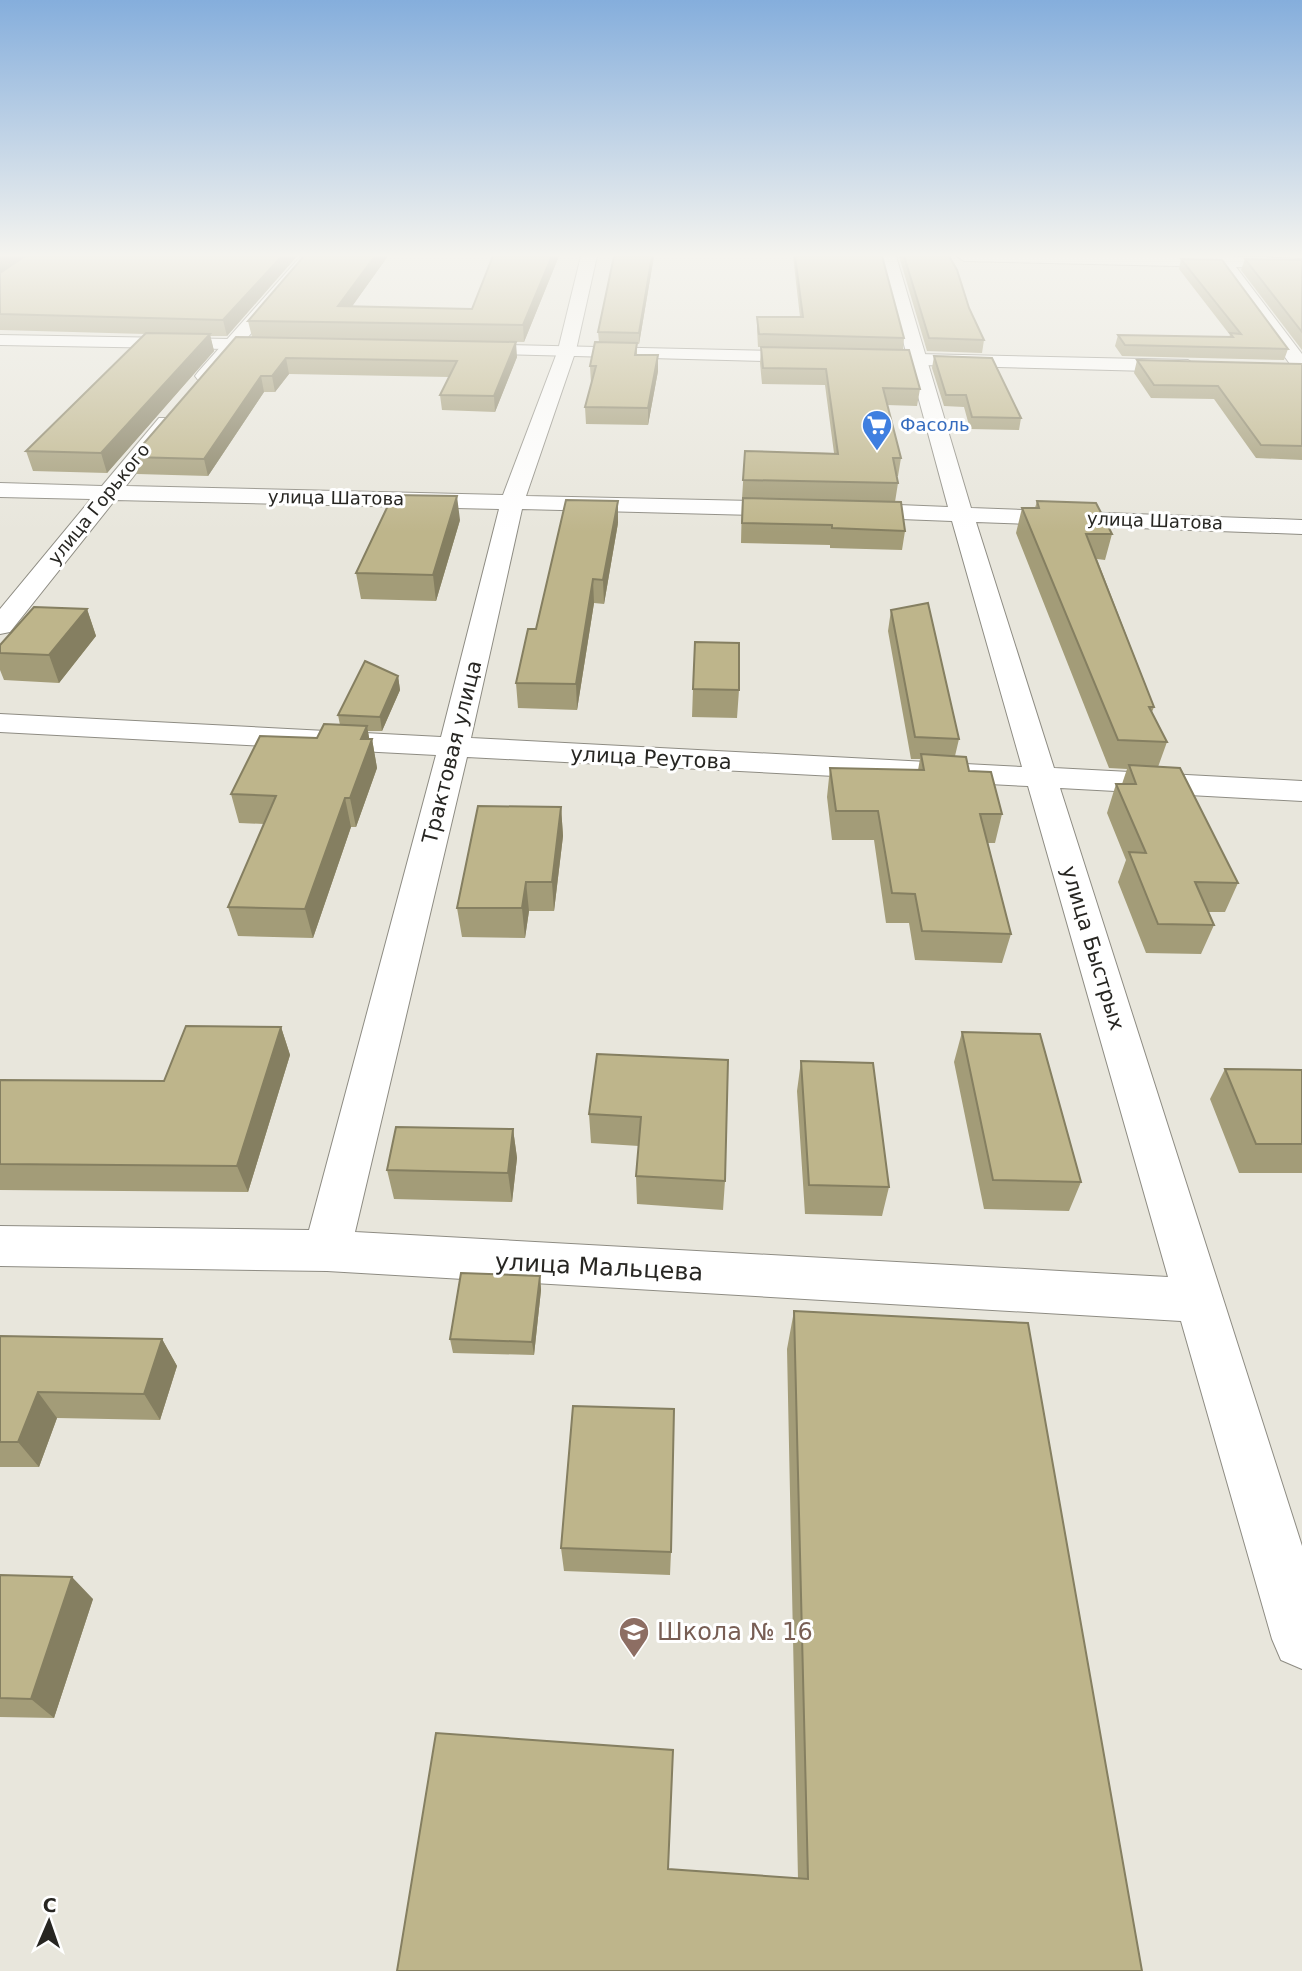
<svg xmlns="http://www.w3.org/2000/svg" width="1302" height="1971" font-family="'DejaVu Sans',sans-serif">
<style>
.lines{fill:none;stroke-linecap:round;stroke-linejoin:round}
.minor-casing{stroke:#8e8c83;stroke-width:2}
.major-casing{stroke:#8e8c83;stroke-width:2}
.minor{fill:#fff;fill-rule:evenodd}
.major{fill:#fff;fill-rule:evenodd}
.wall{fill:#a39c78}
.shaded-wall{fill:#857f61}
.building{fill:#beb58b;stroke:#857f61;stroke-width:2}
.labels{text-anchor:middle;stroke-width:6;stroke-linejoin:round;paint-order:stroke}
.far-shop-label{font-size:18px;fill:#366cbe;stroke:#fff;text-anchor:start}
.far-street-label{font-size:18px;fill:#272622;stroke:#fff}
.street-label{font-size:21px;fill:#272622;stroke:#fff}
.near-street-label{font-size:24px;fill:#272622;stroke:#fff}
.near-education-label{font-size:24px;fill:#785e54;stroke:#fff;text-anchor:start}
</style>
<rect width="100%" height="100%" fill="#e8e6dc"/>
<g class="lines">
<g class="minor-casing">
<path id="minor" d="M 301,256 L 316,256 L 212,380 L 198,380 L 195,376 L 198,372 Z
M 581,256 L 597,256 L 576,350 L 526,496 L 793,502 L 801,504 L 805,509 L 801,514 L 793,516 L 522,509 L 471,738 L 1022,767 L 952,521 L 849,517 L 841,515 L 837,510 L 841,505 L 849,503 L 948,507 L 880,256 L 896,256 L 971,508 L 1302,520 L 1302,534 L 976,522 L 1054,768 L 1302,781 L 1302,801 L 1060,788 L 1302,1546 L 1302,1669 L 1281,1660 L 1272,1639 L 1181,1321 L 327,1271 L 0,1266 L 0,1226 L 309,1230 L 436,755 L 0,732 L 0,714 L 441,737 L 499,509 L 115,500 L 10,632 L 0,634 L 0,609 L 91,499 L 0,497 L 0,483 L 102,486 L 159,418 L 173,418 L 176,422 L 126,486 L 503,495 L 558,350 ZM 467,757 L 1028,786 L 1168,1277 L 355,1232 Z
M 957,256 L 1228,256 L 1302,259 L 1302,269 L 1236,267 L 1302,354 L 1302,373 L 1295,371 L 1220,267 L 964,261 Z"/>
</g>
<g class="major-casing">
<path id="major" d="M 0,335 L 281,340 L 290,345 L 281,350 L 0,345 Z
M 464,344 L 1188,360 L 1197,366 L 1188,372 L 458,353 L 455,349 Z"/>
</g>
<use href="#minor" class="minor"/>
<use href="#major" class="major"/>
</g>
<path class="wall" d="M 0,256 L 297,256 L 227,336 L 210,336 L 214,351 L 107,473 L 33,471 L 26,451 L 145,334 L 0,330 Z
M 304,256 L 388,256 L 352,306 L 472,309 L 493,256 L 559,256 L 524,342 L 252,337 L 248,321 Z
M 614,256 L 654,256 L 639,344 L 637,344 L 637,355 L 658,371 L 648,425 L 586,424 L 585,407 L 592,383 L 591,383 L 590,366 L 599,342 L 598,332 Z
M 793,256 L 882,256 L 904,338 L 903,350 L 920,389 L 917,406 L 887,405 L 901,458 L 898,476 L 896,476 L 898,483 L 895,502 L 905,531 L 902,550 L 830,548 L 830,545 L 741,543 L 742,499 L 745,451 L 834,453 L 825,385 L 762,384 L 760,363 L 761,347 L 758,347 L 757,329 L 757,317 L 800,317 Z
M 899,256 L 949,256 L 969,308 L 984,340 L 982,353 L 927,351 Z
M 1181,259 L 1288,349 L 1284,360 L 1122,356 L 1115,346 L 1118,335 L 1229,337 L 1230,335 L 1179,269 Z
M 1245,259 L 1302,260 L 1302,350 L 1241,270 Z
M 236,337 L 517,357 L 495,412 L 442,410 L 440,395 L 449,377 L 289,374 L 275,392 L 264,392 L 208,476 L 137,474 L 132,457 Z
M 934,356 L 1021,418 L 1019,430 L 970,429 L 964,407 L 944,406 L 932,368 Z
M 1137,360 L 1302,364 L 1302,460 L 1256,458 L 1214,399 L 1151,398 L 1134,373 Z
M 1037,501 L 1112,534 L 1105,560 L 1097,559 L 1154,707 L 1152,712 L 1167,742 L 1158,767 L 1238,883 L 1225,912 L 1208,912 L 1214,925 L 1201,954 L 1146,953 L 1118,882 L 1126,860 L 1107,813 L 1116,784 L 1122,784 L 1127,769 L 1109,768 L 1016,533 L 1022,508 L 1035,508 Z
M 460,520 L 436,601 L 361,599 L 356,573 Z
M 618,523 L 604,604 L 594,603 L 577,710 L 518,708 L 516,683 L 536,629 Z
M 87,609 L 96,636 L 59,683 L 4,680 L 0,670 L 0,645 Z
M 891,610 L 959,739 L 955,756 L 969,771 L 1002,814 L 995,843 L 988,843 L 1011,934 L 1002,963 L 915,960 L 909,923 L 886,923 L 874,840 L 832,840 L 827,797 L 830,768 L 918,770 L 920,759 L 911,759 L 888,631 Z
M 398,676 L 400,690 L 382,731 L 368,731 L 369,739 L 372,739 L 377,768 L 356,827 L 351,827 L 313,938 L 238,936 L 228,907 L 264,824 L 239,823 L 231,794 L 317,738 L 340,725 L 338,715 Z
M 693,689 L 739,690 L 737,718 L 692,717 Z
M 561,807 L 563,836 L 554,911 L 529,911 L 525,938 L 462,937 L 457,908 Z
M 281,1027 L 290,1055 L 248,1192 L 0,1190 L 0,1080 L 164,1081 Z
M 962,1032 L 1081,1182 L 1069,1211 L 984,1209 L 954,1062 Z
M 597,1054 L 725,1181 L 723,1210 L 637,1204 L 636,1176 L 639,1146 L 591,1143 L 589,1114 Z
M 801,1061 L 889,1187 L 882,1216 L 805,1214 L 797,1091 Z
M 1225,1069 L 1302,1070 L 1302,1173 L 1239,1173 L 1210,1099 Z
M 513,1129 L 517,1158 L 512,1202 L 394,1199 L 387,1170 Z
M 540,1276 L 541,1290 L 534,1355 L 453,1353 L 450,1339 Z
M 794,1311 L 1142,1971 L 668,1869 L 798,1879 L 787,1349 Z
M 0,1336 L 162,1339 L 177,1366 L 160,1420 L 57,1418 L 39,1467 L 0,1467 Z
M 561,1548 L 671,1552 L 670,1575 L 564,1571 Z
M 0,1575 L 93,1599 L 54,1718 L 0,1717 Z"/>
<path class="shaded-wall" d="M 0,256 L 25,256 L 0,274 Z
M 282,256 L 297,256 L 227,336 L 223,320 Z
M 375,256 L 388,256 L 341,322 L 338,306 Z
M 552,256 L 559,256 L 524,342 L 523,325 Z
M 652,256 L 654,256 L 639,344 L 639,333 Z
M 210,334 L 214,351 L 107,473 L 101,453 Z
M 516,342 L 517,357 L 495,412 L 494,396 Z
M 658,355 L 658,371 L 648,425 L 648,408 Z
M 286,358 L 289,374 L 275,392 L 272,376 Z
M 261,376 L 264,392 L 208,476 L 204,459 Z
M 457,496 L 460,520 L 436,601 L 433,575 Z
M 618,501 L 618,523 L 604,604 L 603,580 Z
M 593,579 L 594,603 L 577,710 L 576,684 Z
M 87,609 L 96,636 L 59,683 L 49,655 Z
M 398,676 L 400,690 L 382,731 L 380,717 Z
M 367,726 L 370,743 L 372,739 L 377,768 L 356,827 L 350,798 L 361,739 Z
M 345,798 L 351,827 L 313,938 L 305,909 Z
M 561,807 L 563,836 L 554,911 L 552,882 Z
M 526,882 L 529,911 L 525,938 L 522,908 Z
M 281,1027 L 290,1055 L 248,1192 L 237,1166 Z
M 513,1129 L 517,1158 L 512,1202 L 508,1173 Z
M 540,1276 L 541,1290 L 534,1355 L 532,1342 Z
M 162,1339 L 177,1366 L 160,1420 L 144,1394 Z
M 38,1392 L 57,1418 L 39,1467 L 18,1442 Z
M 72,1577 L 93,1599 L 54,1718 L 31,1699 Z"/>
<path class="building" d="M 25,256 L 282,256 L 223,320 L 0,314 L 0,273 Z
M 304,256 L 375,256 L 338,306 L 472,309 L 493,256 L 552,256 L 523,325 L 248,321 Z
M 614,256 L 652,256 L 639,333 L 598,332 Z
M 795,256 L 882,256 L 904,338 L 759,334 L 757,317 L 803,317 Z
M 904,256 L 949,256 L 957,270 L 969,308 L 984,340 L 929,338 Z
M 1181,259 L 1222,260 L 1288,349 L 1125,345 L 1118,335 L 1233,337 L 1230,333 L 1241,334 Z
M 1245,259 L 1302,260 L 1302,332 Z
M 146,333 L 210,334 L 101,453 L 26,451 Z
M 236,337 L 516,342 L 494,396 L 440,395 L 457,361 L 286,358 L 272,376 L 261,376 L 204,459 L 132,457 Z
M 595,342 L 637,343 L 635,355 L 658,355 L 648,408 L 585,407 L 596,366 L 590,366 Z
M 761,347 L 909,350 L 920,389 L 883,388 L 901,458 L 893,458 L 898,483 L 743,480 L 745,451 L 838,454 L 826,369 L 763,368 Z
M 934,356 L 992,358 L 1021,418 L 972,417 L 966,395 L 946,395 Z
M 1137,360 L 1302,364 L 1302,446 L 1261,445 L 1218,386 L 1154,385 Z
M 393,495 L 457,496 L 433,575 L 356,573 Z
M 743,498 L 901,502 L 905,531 L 832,528 L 832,525 L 742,523 Z
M 566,500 L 618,501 L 603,580 L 593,579 L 576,684 L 516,683 L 528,629 L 536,629 Z
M 1037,501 L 1096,503 L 1112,534 L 1086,534 L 1154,707 L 1149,707 L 1167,742 L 1118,740 L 1022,508 L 1039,508 Z
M 928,603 L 959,739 L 915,737 L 891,610 Z
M 34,607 L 87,609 L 49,655 L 0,653 L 0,645 Z
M 695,642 L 739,643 L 739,690 L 693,689 Z
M 365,661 L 398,676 L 380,717 L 338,715 Z
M 324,724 L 367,726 L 361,739 L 372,739 L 350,798 L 345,798 L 305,909 L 228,907 L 276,796 L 231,794 L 260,736 L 317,738 Z
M 921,754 L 966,757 L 969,771 L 991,772 L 1002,814 L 980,814 L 1011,934 L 922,931 L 915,894 L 892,893 L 878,811 L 836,811 L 830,768 L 924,770 Z
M 1129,765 L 1180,768 L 1238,883 L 1195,882 L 1214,925 L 1158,924 L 1129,852 L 1146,853 L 1116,784 L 1136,784 Z
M 478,806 L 561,807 L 552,882 L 526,882 L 522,908 L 457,908 Z
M 186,1026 L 281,1027 L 237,1166 L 0,1164 L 0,1080 L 164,1081 Z
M 962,1032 L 1040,1034 L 1081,1182 L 993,1180 Z
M 597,1054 L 728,1060 L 725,1181 L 636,1176 L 641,1117 L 589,1114 Z
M 801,1061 L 873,1063 L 889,1187 L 809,1185 Z
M 1225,1069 L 1302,1070 L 1302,1144 L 1256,1144 Z
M 396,1127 L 513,1129 L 508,1173 L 387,1170 Z
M 461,1273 L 540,1276 L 532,1342 L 450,1339 Z
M 794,1311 L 1028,1323 L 1142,1971 L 397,1971 L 436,1733 L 673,1750 L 668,1869 L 808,1879 Z
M 0,1336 L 162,1339 L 144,1394 L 38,1392 L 18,1442 L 0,1442 Z
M 573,1406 L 674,1409 L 671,1552 L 561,1548 Z
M 0,1575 L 72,1577 L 31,1699 L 0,1698 Z"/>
<linearGradient id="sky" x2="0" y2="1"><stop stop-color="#85aedc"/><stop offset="0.48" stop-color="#f5f4ef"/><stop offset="1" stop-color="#f5f4ef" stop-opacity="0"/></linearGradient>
<rect width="1302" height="532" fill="url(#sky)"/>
<defs>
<g id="supermarket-pin" transform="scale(1.575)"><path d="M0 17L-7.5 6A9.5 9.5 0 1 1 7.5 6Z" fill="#3f7fe0" stroke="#fff"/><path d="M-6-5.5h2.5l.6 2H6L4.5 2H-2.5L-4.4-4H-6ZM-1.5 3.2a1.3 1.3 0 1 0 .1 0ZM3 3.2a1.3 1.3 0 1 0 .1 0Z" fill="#fff"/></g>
<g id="school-pin" transform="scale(1.575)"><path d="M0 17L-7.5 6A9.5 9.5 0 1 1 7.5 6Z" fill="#8d6e63" stroke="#fff"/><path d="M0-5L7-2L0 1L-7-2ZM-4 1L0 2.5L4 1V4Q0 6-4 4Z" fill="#fff"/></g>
</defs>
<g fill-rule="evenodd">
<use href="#supermarket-pin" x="877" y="425"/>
<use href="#school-pin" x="634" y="1632"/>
</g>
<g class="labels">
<g class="far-shop-label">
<text x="900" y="431">Фасоль</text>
</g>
<g class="far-street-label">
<text transform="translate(336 498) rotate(1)" y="6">улица Шатова</text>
<text transform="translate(99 504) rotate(-51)" y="6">улица Горького</text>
<text transform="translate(1155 521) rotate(2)" y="6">улица Шатова</text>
</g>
<g class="street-label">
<text transform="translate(452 752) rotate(-76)" y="7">Трактовая улица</text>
<text transform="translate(651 758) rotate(3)" y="7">улица Реутова</text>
<text transform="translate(1093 948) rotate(73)" y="7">улица Быстрых</text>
</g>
<g class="near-street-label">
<text transform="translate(599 1267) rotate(3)" y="8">улица Мальцева</text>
</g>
<g class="near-education-label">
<text x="657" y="1640">Школа № 16</text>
</g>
</g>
<g transform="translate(49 1922) rotate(2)" stroke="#ffffff" stroke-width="5" paint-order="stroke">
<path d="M0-5L12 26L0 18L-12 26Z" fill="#272622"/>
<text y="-10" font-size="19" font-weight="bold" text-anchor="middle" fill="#272622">С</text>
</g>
</svg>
